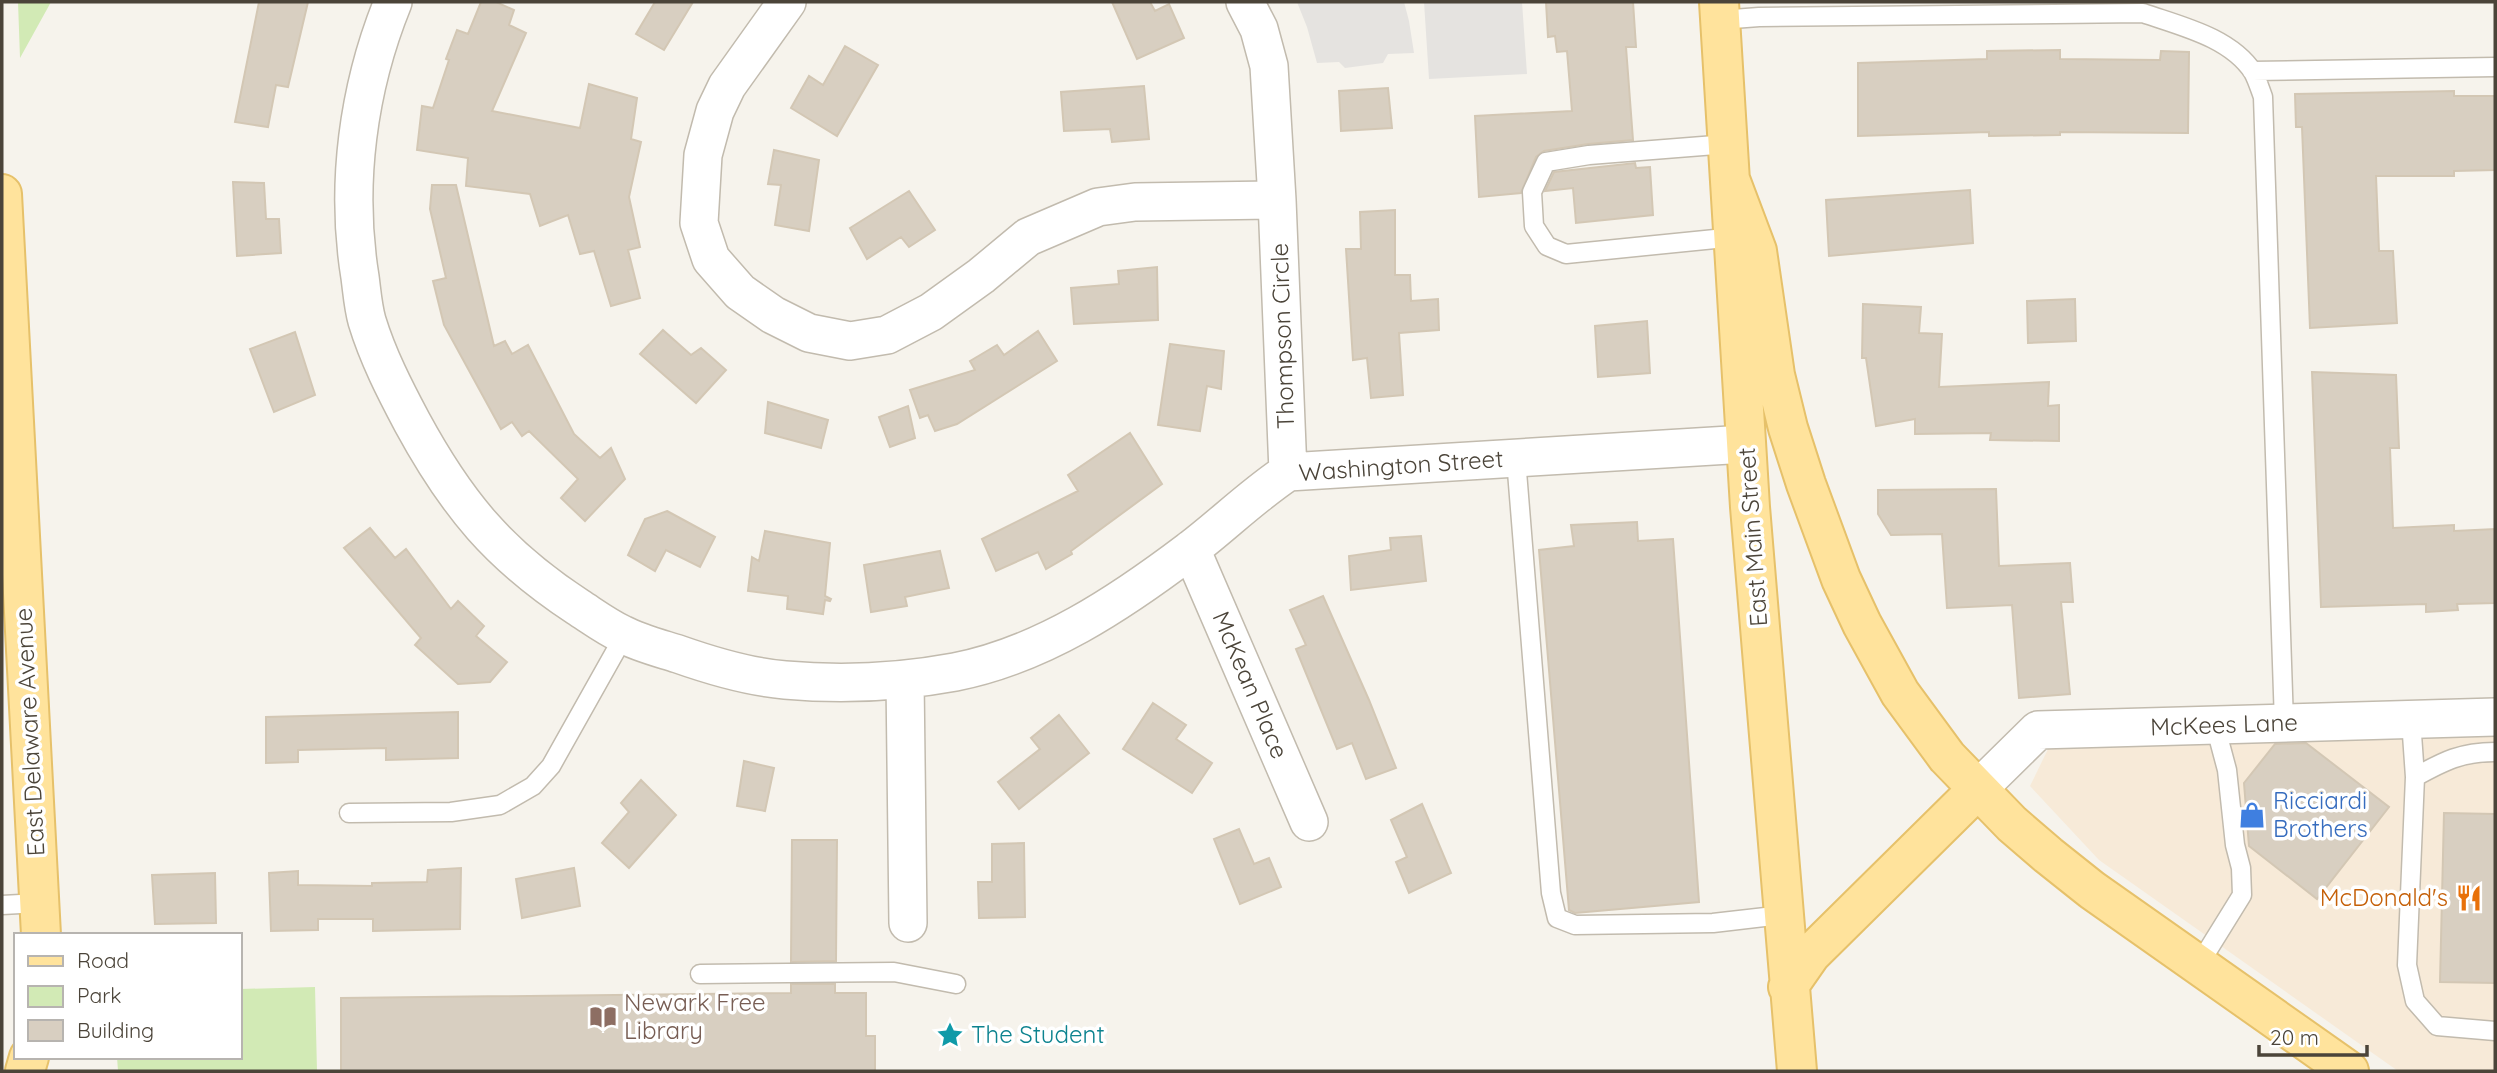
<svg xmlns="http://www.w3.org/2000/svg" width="2497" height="1073" font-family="Quicksand,sans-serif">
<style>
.commercial{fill:#f7ead8}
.green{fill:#d2eab5}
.parking{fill:#e5e3e0}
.building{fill:#d8cfc1;stroke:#d3c7b4;stroke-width:2}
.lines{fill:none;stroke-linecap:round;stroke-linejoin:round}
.service-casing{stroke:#c2bbae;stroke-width:21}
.minor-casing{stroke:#c2bbae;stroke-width:40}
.primary-casing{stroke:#e6c16a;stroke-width:42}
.service{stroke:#fff;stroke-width:18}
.minor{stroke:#fff;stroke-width:37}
.primary{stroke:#ffe39c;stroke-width:38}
.labels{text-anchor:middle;stroke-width:7;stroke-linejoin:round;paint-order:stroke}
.street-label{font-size:24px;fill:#4b4439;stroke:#fff}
.shop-label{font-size:24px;fill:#366cbe;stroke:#fff;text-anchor:start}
.food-label{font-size:24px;fill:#c56008;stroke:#fff;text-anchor:end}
.education-label{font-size:24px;fill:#785e54;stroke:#fff;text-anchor:start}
.culture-label{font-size:24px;fill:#0d838f;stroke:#fff;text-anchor:start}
</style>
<rect width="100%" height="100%" fill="#f6f3ec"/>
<path class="commercial" d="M 2495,735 L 2495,1071 L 2398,1071 L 2099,860 L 2030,786 L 2051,743 Z"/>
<path class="green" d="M 18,2 L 51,2 L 20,58 Z
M 315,987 L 317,1071 L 118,1071 L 117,1057 L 240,1057 L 240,989 Z"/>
<path class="parking" d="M 1297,2 L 1404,2 L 1409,21 L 1414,53 L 1388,54 L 1383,63 L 1345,68 L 1339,62 L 1317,63 L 1307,27 Z
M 1424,2 L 1522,2 L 1527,74 L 1429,79 Z"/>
<path class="building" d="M 259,2 L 308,2 L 288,87 L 276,85 L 268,127 L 235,122 Z
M 481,2 L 496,2 L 514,10 L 509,25 L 526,33 L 492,111 L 580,128 L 589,84 L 637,98 L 631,139 L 641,142 L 629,197 L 640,247 L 628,250 L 640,298 L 611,306 L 594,251 L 580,254 L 568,215 L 540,226 L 530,194 L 466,186 L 468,158 L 417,150 L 422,106 L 433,108 L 449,60 L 446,59 L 457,30 L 468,34 Z
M 655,2 L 693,2 L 664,50 L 636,34 Z
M 1112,2 L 1150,2 L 1155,11 L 1169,4 L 1184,38 L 1137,59 Z
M 1546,2 L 1633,2 L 1636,47 L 1626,47 L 1633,140 L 1588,144 L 1544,151 L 1536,157 L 1521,193 L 1479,197 L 1475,116 L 1572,111 L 1567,51 L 1557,52 L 1555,36 L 1548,37 Z
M 845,46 L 878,65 L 837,136 L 791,108 L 809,76 L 823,85 Z
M 2060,50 L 2060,59 L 2160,60 L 2161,51 L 2189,52 L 2188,133 L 2060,132 L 2060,135 L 1989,136 L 1989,132 L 1858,136 L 1858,63 L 1987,59 L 1987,51 Z
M 1144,86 L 1149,139 L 1112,142 L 1110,129 L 1064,131 L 1061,92 Z
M 1388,88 L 1392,128 L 1341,131 L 1339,91 Z
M 2454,91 L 2454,96 L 2495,96 L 2495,170 L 2454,171 L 2454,176 L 2376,176 L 2379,251 L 2393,251 L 2397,323 L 2310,328 L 2302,127 L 2296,127 L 2295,94 Z
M 774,150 L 819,160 L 809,231 L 775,225 L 781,185 L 768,184 Z
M 1635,163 L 1636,168 L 1650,167 L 1653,215 L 1576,223 L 1573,188 L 1545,191 L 1554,172 Z
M 233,182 L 264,183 L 266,219 L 279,219 L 281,253 L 237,256 Z
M 432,185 L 456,185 L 494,346 L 505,341 L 512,354 L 528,345 L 574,434 L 600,458 L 611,448 L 625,479 L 585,521 L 561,498 L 578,479 L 529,431 L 522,436 L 512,422 L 501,429 L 444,325 L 433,281 L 446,278 L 430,209 Z
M 1970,190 L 1973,243 L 1829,256 L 1826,200 Z
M 909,191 L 935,230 L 909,247 L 901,237 L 867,259 L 850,228 Z
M 1395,210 L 1395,275 L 1410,275 L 1411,301 L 1438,299 L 1439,330 L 1399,333 L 1403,395 L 1371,398 L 1367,358 L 1353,360 L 1346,249 L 1361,249 L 1360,212 Z
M 1157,267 L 1158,320 L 1074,324 L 1071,288 L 1119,284 L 1118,271 Z
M 2075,299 L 2076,341 L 2028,343 L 2027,301 Z
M 1863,304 L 1921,307 L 1919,333 L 1942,334 L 1939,387 L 2049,382 L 2048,406 L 2059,405 L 2059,441 L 1990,440 L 1991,433 L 1915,434 L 1915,419 L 1876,426 L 1866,358 L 1862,358 Z
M 1647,321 L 1650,373 L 1598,377 L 1595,326 Z
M 663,330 L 691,355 L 701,348 L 726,370 L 696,403 L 640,354 Z
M 1038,331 L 1057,361 L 957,424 L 935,431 L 928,415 L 920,418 L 910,390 L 975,370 L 970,361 L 997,345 L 1004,355 Z
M 295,332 L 315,395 L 274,412 L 250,349 Z
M 1170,344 L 1224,351 L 1221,389 L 1207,386 L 1200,431 L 1158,425 Z
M 2312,372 L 2396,375 L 2399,448 L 2390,448 L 2393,528 L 2454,525 L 2454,531 L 2495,529 L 2495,603 L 2457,604 L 2458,610 L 2426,612 L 2426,604 L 2321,607 Z
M 768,402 L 828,420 L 821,448 L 765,433 Z
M 908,406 L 915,438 L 890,447 L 879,417 Z
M 1130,433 L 1162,484 L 1071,551 L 1072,554 L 1046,569 L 1038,552 L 996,571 L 982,539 L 1078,491 L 1068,475 Z
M 1996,489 L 1999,566 L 2070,563 L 2073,602 L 2061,602 L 2070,694 L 2019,698 L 2012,605 L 1947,608 L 1942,534 L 1891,535 L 1878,514 L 1878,490 Z
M 667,511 L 715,537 L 700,567 L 666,550 L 655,571 L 628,555 L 645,519 Z
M 1637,522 L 1638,541 L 1673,539 L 1699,902 L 1575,913 L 1569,910 L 1539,550 L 1574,546 L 1571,525 Z
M 370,528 L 395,558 L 406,549 L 451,609 L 458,601 L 484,626 L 476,636 L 507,662 L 490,682 L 458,684 L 415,645 L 421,638 L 344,548 Z
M 765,531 L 830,543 L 825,596 L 831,599 L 830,601 L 825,600 L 823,614 L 787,609 L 788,596 L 748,591 L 752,557 L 759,561 Z
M 1421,536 L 1426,581 L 1351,590 L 1349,556 L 1391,550 L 1390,538 Z
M 940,551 L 949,588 L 905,597 L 907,606 L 871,612 L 864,565 Z
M 1323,596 L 1369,700 L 1396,768 L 1366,779 L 1352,743 L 1337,749 L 1296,649 L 1306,645 L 1290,610 Z
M 1153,703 L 1186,725 L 1176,739 L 1212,763 L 1192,793 L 1123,749 Z
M 458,712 L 458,758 L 386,760 L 386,748 L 298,750 L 298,762 L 266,763 L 266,717 Z
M 1059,715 L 1089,753 L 1019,809 L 998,782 L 1040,749 L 1031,738 Z
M 2306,743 L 2389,807 L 2317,899 L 2249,846 L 2244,783 L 2275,744 Z
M 744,761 L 774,768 L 765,811 L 737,806 Z
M 641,780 L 676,815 L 629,868 L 602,843 L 629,812 L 621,803 Z
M 1422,804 L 1451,873 L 1409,893 L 1396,862 L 1407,857 L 1391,820 Z
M 2444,813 L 2495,814 L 2495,983 L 2440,982 Z
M 1239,829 L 1254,864 L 1269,858 L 1281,887 L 1240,904 L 1214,839 Z
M 792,840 L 837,840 L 836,961 L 791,962 Z
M 1024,843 L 1025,917 L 979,918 L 978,882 L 992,882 L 992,844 Z
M 461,868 L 460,929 L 373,931 L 373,919 L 318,919 L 318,930 L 271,931 L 269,873 L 298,871 L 298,885 L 372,886 L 372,883 L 427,882 L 428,870 Z
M 574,868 L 580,906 L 522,918 L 516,879 Z
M 215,873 L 216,923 L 155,924 L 152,875 Z
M 791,984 L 835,984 L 835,993 L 866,993 L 866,1036 L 875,1036 L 875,1071 L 341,1071 L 341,998 L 791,993 Z"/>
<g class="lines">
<g class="service-casing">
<path id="service" d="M 1720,20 L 1759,17 L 2143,13 C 2180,26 2230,37 2253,72 C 2257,79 2260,89 2263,97 L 2284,723
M 2252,71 L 2495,67
M 1728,144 L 1589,155 L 1546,162 L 1532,192 L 1534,226 L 1547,246 L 1566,254 L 1735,237
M 1516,459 L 1551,893 L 1557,918 L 1575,925 L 1713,923 L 1782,915
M 2411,720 L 2415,777 L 2407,965 L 2415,1001 L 2437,1026 L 2495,1031
M 2415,777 C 2444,761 2461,752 2495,752
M 349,813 L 451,812 L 500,805 L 533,786 L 551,766 L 624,636
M 2,905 L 39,903
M 2198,966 L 2242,895 L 2241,868 L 2235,845 L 2227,770 L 2215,725
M 700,974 L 894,972 L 956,984"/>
</g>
<g class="minor-casing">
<path id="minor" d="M 393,2 C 358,88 345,185 360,277 C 362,292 363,307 367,321 C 378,357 395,390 412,422 C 457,505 499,555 578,607 C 592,616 607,627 622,634 C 639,643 659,648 678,654 C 712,666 749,677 785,680 C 841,685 901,682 955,672 C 1042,655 1120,603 1190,550 C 1223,525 1253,495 1288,472 L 1746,444
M 787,2 L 727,86 L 715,111 L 703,155 L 699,223 L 711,259 L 740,292 L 773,315 L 809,333 L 850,341 L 887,335 L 931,312 L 981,276 L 1028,237 L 1098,207 L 1135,202 L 1277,200 L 1288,472
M 1245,2 L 1259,29 L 1269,66 L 1277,200
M 1191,549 L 1309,822
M 905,679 L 908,923
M 1978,789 L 2038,730 L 2495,717"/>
</g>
<g class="primary-casing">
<path id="primary" d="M 1719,2 L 1750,507 L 1797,1071
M 1731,182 L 1757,251 L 1775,375 L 1788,428 L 1806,484 L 1841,579 L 1862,624 L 1900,693 L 1947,757 L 2012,824 L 2048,855 L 2092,890 L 2349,1071
M 2,194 L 41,935
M 1788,987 L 1811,954 L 1978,789
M 25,1071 L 29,1057"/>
</g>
<use href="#service" class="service"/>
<use href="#minor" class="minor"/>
<use href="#primary" class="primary"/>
</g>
<defs>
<g id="shop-bare" transform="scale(2.1)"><path d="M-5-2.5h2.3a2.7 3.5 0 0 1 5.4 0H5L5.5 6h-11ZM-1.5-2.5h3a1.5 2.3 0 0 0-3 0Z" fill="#3f7fe0" stroke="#fff" stroke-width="2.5" paint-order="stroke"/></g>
<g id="restaurant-bare" transform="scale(2.1)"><path d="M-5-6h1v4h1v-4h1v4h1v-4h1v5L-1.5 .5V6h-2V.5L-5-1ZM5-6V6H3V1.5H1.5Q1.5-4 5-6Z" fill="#e8710a" stroke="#fff" stroke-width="2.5" paint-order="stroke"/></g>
<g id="library-bare" transform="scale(2.1)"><path d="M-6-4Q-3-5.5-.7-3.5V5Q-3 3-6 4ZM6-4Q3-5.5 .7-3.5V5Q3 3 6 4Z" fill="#8d6e63" stroke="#fff" stroke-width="2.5" paint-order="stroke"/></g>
<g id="sight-bare" transform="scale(2.1)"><path d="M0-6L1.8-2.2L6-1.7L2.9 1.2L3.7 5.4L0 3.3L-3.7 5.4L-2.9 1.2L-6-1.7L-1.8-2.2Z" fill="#0f9aa8" stroke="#fff" stroke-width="2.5" paint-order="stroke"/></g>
</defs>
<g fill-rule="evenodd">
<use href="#shop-bare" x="2252" y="815"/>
<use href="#restaurant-bare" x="2469" y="898"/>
<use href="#library-bare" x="603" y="1017"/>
<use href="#sight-bare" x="950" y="1035"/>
</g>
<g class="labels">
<g class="street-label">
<text transform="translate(1283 336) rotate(-92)" y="8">Thompson Circle</text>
<text transform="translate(1401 466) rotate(-4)" y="8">Washington Street</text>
<text transform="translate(1753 537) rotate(-94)" y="8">East Main Street</text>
<text transform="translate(1250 685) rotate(67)" y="8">McKean Place</text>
<text transform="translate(2224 725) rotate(-2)" y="8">McKees Lane</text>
<text transform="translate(30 732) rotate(-93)" y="8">East Delaware Avenue</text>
</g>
<g class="shop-label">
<text x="2273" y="809">Ricciardi<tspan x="2273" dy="28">Brothers</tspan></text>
</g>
<g class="food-label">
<text x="2448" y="906">McDonald's</text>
</g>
<g class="education-label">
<text x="624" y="1011">Newark Free<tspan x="624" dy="28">Library</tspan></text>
</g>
<g class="culture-label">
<text x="971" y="1043">The Student</text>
</g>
</g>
<rect width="2497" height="1073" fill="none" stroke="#4b4439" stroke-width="7"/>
<rect x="14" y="933" width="228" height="126" fill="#ffffff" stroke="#b7b4b0" stroke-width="2"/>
<rect x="28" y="956" width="35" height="10" fill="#ffe39c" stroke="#b7b4b0" stroke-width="2"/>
<text x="77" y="968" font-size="21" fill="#4b4439">Road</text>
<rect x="28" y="986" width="35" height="21" fill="#d2eab5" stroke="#b7b4b0" stroke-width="2"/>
<text x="77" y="1003" font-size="21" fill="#4b4439">Park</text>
<rect x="28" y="1020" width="35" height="21" fill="#d8cfc1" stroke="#b7b4b0" stroke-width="2"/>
<text x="77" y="1038" font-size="21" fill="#4b4439">Building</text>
<path d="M2259 1045v10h108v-10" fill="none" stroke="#4b4439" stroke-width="3.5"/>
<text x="2270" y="1045" font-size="21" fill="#4b4439" stroke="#ffffff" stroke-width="5" paint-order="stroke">20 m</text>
</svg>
